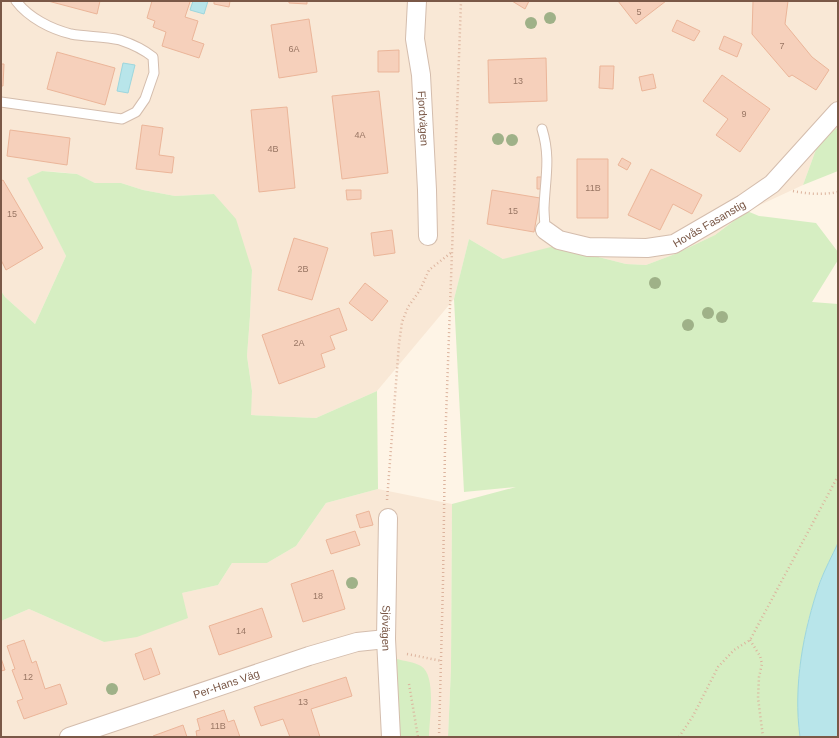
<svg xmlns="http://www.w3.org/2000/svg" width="839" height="738" font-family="Arial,sans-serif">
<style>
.residential{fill:#f9e8d6}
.green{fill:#d6eec2}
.water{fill:#b8e5ea;stroke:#9dd6dd}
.building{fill:#f6d0bb;stroke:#ebb599}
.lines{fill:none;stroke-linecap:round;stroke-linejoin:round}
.service-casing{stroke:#d4bdad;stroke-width:11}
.minor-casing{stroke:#d4bdad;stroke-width:20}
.path{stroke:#dcb39d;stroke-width:2.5;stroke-dasharray:1 3;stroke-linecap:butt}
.service{stroke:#fff;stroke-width:9}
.minor{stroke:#fff;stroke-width:18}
.tree{fill:#9fb188}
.labels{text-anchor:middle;stroke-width:3.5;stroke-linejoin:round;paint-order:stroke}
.number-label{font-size:9px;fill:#997664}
.street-label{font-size:11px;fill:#7a5847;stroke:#fff8ee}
</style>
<rect width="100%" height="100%" fill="#fef4e6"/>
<path class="residential" d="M 1,1 L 838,1 L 838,127 L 818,144 L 803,185 L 747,211 L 715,235 L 675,254 L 646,265 L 626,264 L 583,253 L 503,259 L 469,239 L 454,299 L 377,391 L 316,418 L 250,415 L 252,391 L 247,356 L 250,316 L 252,270 L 214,194 L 175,196 L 143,190 L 121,183 L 95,183 L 77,174 L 58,172 L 42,171 L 28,178 L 66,256 L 35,324 L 5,297 L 1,291 Z
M 378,489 L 452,504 L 451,668 L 448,737 L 1,737 L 1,621 L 29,609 L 104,642 L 182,593 L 218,585 L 232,563 L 267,563 L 296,546 L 326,503 Z"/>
<path class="green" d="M 838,127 L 838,171 L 803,185 L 818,144 Z
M 42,171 L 77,174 L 95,183 L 121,183 L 143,190 L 175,196 L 214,194 L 236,219 L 252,270 L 250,316 L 247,356 L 252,391 L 251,415 L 316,418 L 377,391 L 378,489 L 326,503 L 296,546 L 267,563 L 232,563 L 218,585 L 182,593 L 188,618 L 137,637 L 104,642 L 29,609 L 1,621 L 1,488 L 2,474 L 1,452 L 1,291 L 5,297 L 35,324 L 66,256 L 27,178 Z
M 747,211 L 759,216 L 816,223 L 838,252 L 838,260 L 812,302 L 838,304 L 838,543 L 820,581 L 808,621 L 799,670 L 798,722 L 800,737 L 448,737 L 451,668 L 452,504 L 516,487 L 464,492 L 454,299 L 469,239 L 503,259 L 555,246 L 626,264 L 646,265 L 675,254 L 715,235 Z
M 397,659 C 404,661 414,662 421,666 C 437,676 429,720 429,737 L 398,737 Z"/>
<path class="water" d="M 193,1 L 208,1 L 204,14 L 190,10 Z
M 123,63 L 135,65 L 128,93 L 117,91 Z
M 838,543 L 838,737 L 800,737 C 793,685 803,632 820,582 C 825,569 832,556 838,543 Z"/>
<path class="building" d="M 48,1 L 100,1 L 97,14 Z
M 152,1 L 187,1 L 190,2 L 185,17 L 198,21 L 192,40 L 204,44 L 199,58 L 162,46 L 166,32 L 153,27 L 155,21 L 147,18 Z
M 214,1 L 230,1 L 229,7 L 214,4 Z
M 289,1 L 307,1 L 307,4 L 289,3 Z
M 512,1 L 529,1 L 525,9 Z
M 618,1 L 666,1 L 636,24 Z
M 753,1 L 788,1 L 785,24 L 812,57 L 829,70 L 816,90 L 792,75 L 789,77 L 752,34 Z
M 309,19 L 317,72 L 279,78 L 271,25 Z
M 677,20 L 700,31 L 694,41 L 672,31 Z
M 724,36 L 742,44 L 737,57 L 719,49 Z
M 399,50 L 399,72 L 378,72 L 378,51 Z
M 57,52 L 115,68 L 105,105 L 47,89 Z
M 546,58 L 547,101 L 489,103 L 488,60 Z
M 1,64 L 4,64 L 3,86 L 1,86 Z
M 600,66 L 614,66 L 613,89 L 599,88 Z
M 653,74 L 656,88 L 642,91 L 639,77 Z
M 722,75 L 770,109 L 740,152 L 716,135 L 728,119 L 703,101 Z
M 379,91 L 388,173 L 342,179 L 332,96 Z
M 287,107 L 295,188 L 259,192 L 251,110 Z
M 142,125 L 163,128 L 159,155 L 174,157 L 172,173 L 136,169 Z
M 10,130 L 70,138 L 67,165 L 7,156 Z
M 622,158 L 631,163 L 627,170 L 618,165 Z
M 577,159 L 608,159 L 608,218 L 577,218 Z
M 651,169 L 702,195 L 692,214 L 673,204 L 660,230 L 628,215 Z
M 537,177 L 544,177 L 544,189 L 537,189 Z
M 3,180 L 43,248 L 6,270 L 1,260 L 1,181 Z
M 346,190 L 361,190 L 361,199 L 347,200 Z
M 492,190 L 540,198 L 534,232 L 487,224 Z
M 392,230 L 395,253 L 374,256 L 371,233 Z
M 294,238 L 328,248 L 312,300 L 278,290 Z
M 365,283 L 388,301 L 372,321 L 349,303 Z
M 339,308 L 347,330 L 330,336 L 335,349 L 321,354 L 325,367 L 279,384 L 262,335 Z
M 369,511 L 373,525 L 360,528 L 356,515 Z
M 355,531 L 360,545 L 331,554 L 326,540 Z
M 333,570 L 345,609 L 303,622 L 291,584 Z
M 262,608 L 272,637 L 219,655 L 209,626 Z
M 24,640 L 32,663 L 36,661 L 45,689 L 60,684 L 67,704 L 24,719 L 17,701 L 23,699 L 12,670 L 15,669 L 7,646 Z
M 151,648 L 160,674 L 144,680 L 135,654 Z
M 1,658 L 5,670 L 1,671 Z
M 346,677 L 352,696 L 311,709 L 320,737 L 290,737 L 283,719 L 261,726 L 254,707 Z
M 224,710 L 228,722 L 234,720 L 240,737 L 197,737 L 196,731 L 200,730 L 197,719 Z
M 183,725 L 187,737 L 154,737 L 153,736 Z"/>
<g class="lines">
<g class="service-casing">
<path id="service" d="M 1,102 L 122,119 L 136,112 L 145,99 L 154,73 L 153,57 C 143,49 132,44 120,40 C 104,36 87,37 71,34 C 51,29 29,18 16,1
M 542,129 C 551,158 545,179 544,208 C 544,215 545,223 545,230"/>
</g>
<g class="minor-casing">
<g id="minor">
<path id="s1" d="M 417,1 L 415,39 L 421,75 L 427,190 L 428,236"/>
<path id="s2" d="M 545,230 L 559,240 L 588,247 L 647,248 L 674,244 L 743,204 L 772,184 L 838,111"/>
<path id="s3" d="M 388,518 L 386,639 L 391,737"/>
<path id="s4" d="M 69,737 L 309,656 L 357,642 L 386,639"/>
</g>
</g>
<path class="path" d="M 793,191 C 808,194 823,195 838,192
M 387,500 L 399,344 L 402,322 L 408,307 L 420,290 L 429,270 L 452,252
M 750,640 L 760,656 L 762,664 L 759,677 L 758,698 L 763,737
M 407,654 L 442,661
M 409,684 L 418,737
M 439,737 L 443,582 L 445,446 L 461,1
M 679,737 L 693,716 L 718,667 L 734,650 L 750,640 L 838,476"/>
<use href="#service" class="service"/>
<use href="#minor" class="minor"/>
</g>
<g class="tree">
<circle cx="550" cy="18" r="6"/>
<circle cx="531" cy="23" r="6"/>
<circle cx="498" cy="139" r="6"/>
<circle cx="512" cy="140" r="6"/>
<circle cx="655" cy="283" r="6"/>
<circle cx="708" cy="313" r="6"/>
<circle cx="722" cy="317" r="6"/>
<circle cx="688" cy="325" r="6"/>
<circle cx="352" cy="583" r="6"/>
<circle cx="112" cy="689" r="6"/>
</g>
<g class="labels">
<g class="number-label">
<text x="639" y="15">5</text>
<text x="782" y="49">7</text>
<text x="294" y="52">6A</text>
<text x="518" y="84">13</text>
<text x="744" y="117">9</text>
<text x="360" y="138">4A</text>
<text x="273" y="152">4B</text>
<text x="593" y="191">11B</text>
<text x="513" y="214">15</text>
<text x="12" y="217">15</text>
<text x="303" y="272">2B</text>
<text x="299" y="346">2A</text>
<text x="318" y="599">18</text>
<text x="241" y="634">14</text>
<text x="28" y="680">12</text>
<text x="303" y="705">13</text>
<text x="218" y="729">11B</text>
</g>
<g class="street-label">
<text dy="4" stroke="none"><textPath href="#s1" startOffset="118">Fjordvägen</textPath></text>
<text dy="4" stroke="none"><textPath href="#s2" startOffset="174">Hovås Fasanstig</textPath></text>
<text dy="4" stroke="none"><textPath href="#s3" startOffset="110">Sjövägen</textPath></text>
<text dy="4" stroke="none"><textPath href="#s4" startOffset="166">Per-Hans Väg</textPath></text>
</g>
</g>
<rect width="839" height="738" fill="none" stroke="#7a5847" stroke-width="4"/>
</svg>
